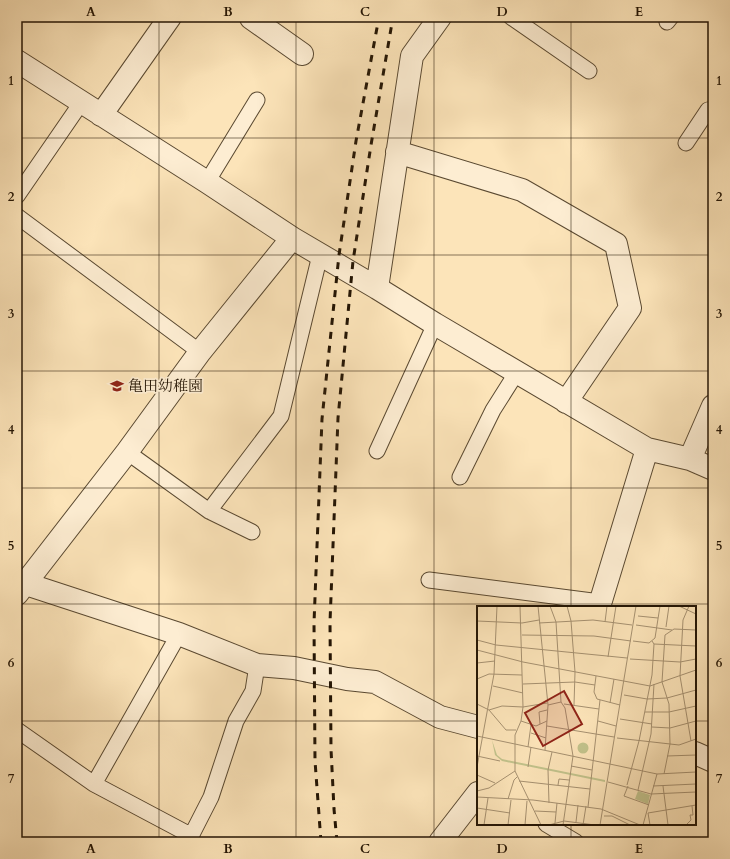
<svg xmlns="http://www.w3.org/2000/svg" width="730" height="859" font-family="Cardo,'Noto Serif JP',serif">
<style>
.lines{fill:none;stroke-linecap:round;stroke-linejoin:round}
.lane-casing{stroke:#5a4931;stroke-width:17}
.street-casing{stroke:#5a4931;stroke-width:24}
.lane{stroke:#fdedd2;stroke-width:15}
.street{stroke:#fdedd2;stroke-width:22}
.rail{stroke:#241504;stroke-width:3;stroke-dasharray:7 7;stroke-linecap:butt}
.grid{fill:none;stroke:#241504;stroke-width:1;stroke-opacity:0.55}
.labels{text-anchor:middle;stroke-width:3.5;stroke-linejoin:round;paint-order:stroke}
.poi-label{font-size:15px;fill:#241504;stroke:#fdedd2;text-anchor:start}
.inset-road{fill:none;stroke:#a69171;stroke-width:1}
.view{fill:#8f2418;fill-opacity:0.15;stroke:#8f2418;stroke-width:2}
.inset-edge{fill:none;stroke:#241504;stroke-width:2}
.neatline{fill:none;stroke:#241504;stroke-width:1.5}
.grid-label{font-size:13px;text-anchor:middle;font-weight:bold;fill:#241504}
</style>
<rect width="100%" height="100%" fill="#fce4b9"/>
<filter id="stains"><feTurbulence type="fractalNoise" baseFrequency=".005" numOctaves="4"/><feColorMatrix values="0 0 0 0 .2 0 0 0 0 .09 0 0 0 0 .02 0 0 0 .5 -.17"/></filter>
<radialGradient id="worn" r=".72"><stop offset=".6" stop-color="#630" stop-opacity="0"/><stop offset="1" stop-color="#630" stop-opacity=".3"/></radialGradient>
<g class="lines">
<g class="lane-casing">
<path id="lane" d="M 511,17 L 589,71
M 667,22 L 671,17
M 686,143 L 708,110 L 713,112
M 207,182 L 257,100
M 17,196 L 81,103
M 17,216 L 200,352
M 377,451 L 435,324
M 127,452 L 209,511 L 252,532
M 460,477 L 493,410 L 517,372
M 209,511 L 281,416 L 320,255
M 429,580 L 600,602
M 17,730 L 94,784 L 192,836
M 94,784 L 179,634
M 546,824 L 576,842
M 188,842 L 211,797 L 236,721 L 253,691 L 257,665"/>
</g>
<g class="street-casing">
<path id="street" d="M 251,18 L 302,54
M 17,61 L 207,182 L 292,238 L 377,288 L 435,324 L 647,449 L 690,459 L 713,469
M 101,115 L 170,17
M 397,152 L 522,190 L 616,244 L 630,308 L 566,402
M 377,288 L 412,56 L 440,17
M 690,459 L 713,406
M 17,581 L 179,634 L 257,665 L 294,668 L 347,679 L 375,682 L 440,717 L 478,727
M 17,594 L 127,452 L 200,352 L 292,238
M 599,607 L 647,449
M 695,753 L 713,761
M 440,842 L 478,793"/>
</g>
<use href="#lane" class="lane"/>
<use href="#street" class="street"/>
<path class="rail" d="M 321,842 L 315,761 L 314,623 L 322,419 L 339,255 L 356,141 L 379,17
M 337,842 L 334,809 L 331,749 L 330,622 L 338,418 L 353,261 L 371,145 L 393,17"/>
</g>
<path class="grid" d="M 159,17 L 159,842M 296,17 L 296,842M 434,17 L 434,842M 571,17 L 571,607M 17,138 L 713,138M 17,255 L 713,255M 17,371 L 713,371M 17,488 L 713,488M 17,604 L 713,604M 17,721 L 478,721M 695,721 L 713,721M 571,824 L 571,842"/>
<defs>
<g id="school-bare" transform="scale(1.08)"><path d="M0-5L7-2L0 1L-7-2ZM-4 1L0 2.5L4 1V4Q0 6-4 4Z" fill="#8f2418" stroke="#fdedd2" stroke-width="2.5" paint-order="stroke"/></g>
</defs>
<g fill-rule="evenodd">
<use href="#school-bare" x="117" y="386"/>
</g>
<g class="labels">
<g class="poi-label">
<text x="128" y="391">亀田幼稚園</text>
</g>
</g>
<g transform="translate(477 606)">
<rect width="219" height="219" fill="#fce4b9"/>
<path d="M 15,134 L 20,149 L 25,153 L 128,174 L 128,176 L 25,155 L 18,149 ZM100.5 142a5.5 5.5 0 1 1 11 0a5.5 5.5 0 1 1-11 0ZM 161,185 L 173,189 L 171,198 L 158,193 Z" fill="#c2c38c"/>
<path class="inset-road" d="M 43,0 L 46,101 L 44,115 L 38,129 L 38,165 L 64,219M 61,0 L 71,99 L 68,144M 73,0 L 79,16 L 84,96 L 88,102 L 96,150 L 86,219M 90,0 L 94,15 L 98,66 L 97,99M 202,0 L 219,8M 212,0 L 206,14 L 203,70 L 214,135M 161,10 L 181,12M 0,15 L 45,17 L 62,14M 128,16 L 130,0M 62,17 L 116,14 L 155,19M 159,19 L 195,24M 189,21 L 192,0M 45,29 L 117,30 L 154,35M 0,34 L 19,39 L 150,52M 156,35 L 172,37 L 178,32 L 183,0M 175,35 L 177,38 L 219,40M 0,44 L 46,56 L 173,80 L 219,64M 131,51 L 139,0M 153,53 L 203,56 L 219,53M 0,57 L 18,55M 119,70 L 117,86 L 120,93 L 143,99M 0,73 L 12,68 L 45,69M 46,78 L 98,76 L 118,79M 16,80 L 46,87M 147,89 L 170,93 L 190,92 L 219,84M 133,97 L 137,73M 0,98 L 12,104 L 29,124 L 39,124M 87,98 L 122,103M 71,99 L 84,96M 46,101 L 70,97M 12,104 L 25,100 L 46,101M 168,106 L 192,106 L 219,100M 143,113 L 175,118M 44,115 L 59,120 L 70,115M 121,115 L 139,120M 63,118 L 62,106 L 70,104M 70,120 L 137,131M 175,121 L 193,122 L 219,115M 54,127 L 69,132M 0,130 L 180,168 L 219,166M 140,132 L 202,139 L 219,133M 51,141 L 54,119M 0,150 L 23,155M 190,150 L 219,149M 94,160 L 115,164M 0,161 L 17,68 L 20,0M 51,161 L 54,141M 187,168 L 193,138 L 192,98 L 185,76 L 188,29 L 197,23 L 219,24M 0,169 L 18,177M 42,175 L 113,183M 131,176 L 174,188 L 219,186M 81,179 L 82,173 L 92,174M 150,179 L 162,135 L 175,69 L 177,38M 151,180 L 147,190 L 172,199M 176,180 L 219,178M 186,180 L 191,219M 161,184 L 174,128 L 177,78M 0,185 L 12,182 L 38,165M 0,191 L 56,194 L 124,203 L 163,219M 31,193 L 37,174 L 40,171M 72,197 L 71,164 L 75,146M 111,201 L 123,94M 0,202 L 33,207M 58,205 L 79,206M 171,207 L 219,199M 171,207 L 173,219M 127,210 L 135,210 L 153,219M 99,216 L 101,199M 78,217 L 80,197M 7,219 L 11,192M 31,219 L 34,194M 48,219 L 50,195M 72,219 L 87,215 L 118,219M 106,219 L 109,200M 123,219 L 159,0M 166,219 L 180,168M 209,219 L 214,214 L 213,209 L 216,209 L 215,200"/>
<path class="view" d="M 87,85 L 105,118 L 66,140 L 48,107 Z"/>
<rect width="219" height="219" class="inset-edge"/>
</g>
<rect width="730" height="859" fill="none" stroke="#fce4b9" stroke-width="44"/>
<rect x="22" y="22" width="686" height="815" class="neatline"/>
<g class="grid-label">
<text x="91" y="16">A</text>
<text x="228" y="16">B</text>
<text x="365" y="16">C</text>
<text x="502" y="16">D</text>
<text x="639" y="16">E</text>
<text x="11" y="85">1</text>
<text x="719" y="85">1</text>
<text x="11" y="201">2</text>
<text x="719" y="201">2</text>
<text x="11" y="318">3</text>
<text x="719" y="318">3</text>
<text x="11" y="434">4</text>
<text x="719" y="434">4</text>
<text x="11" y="550">5</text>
<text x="719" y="550">5</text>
<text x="11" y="667">6</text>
<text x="719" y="667">6</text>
<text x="11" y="783">7</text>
<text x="719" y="783">7</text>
<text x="91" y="853">A</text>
<text x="228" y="853">B</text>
<text x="365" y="853">C</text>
<text x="502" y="853">D</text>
<text x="639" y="853">E</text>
</g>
<rect width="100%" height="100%" filter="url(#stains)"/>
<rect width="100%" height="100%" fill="url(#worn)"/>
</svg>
